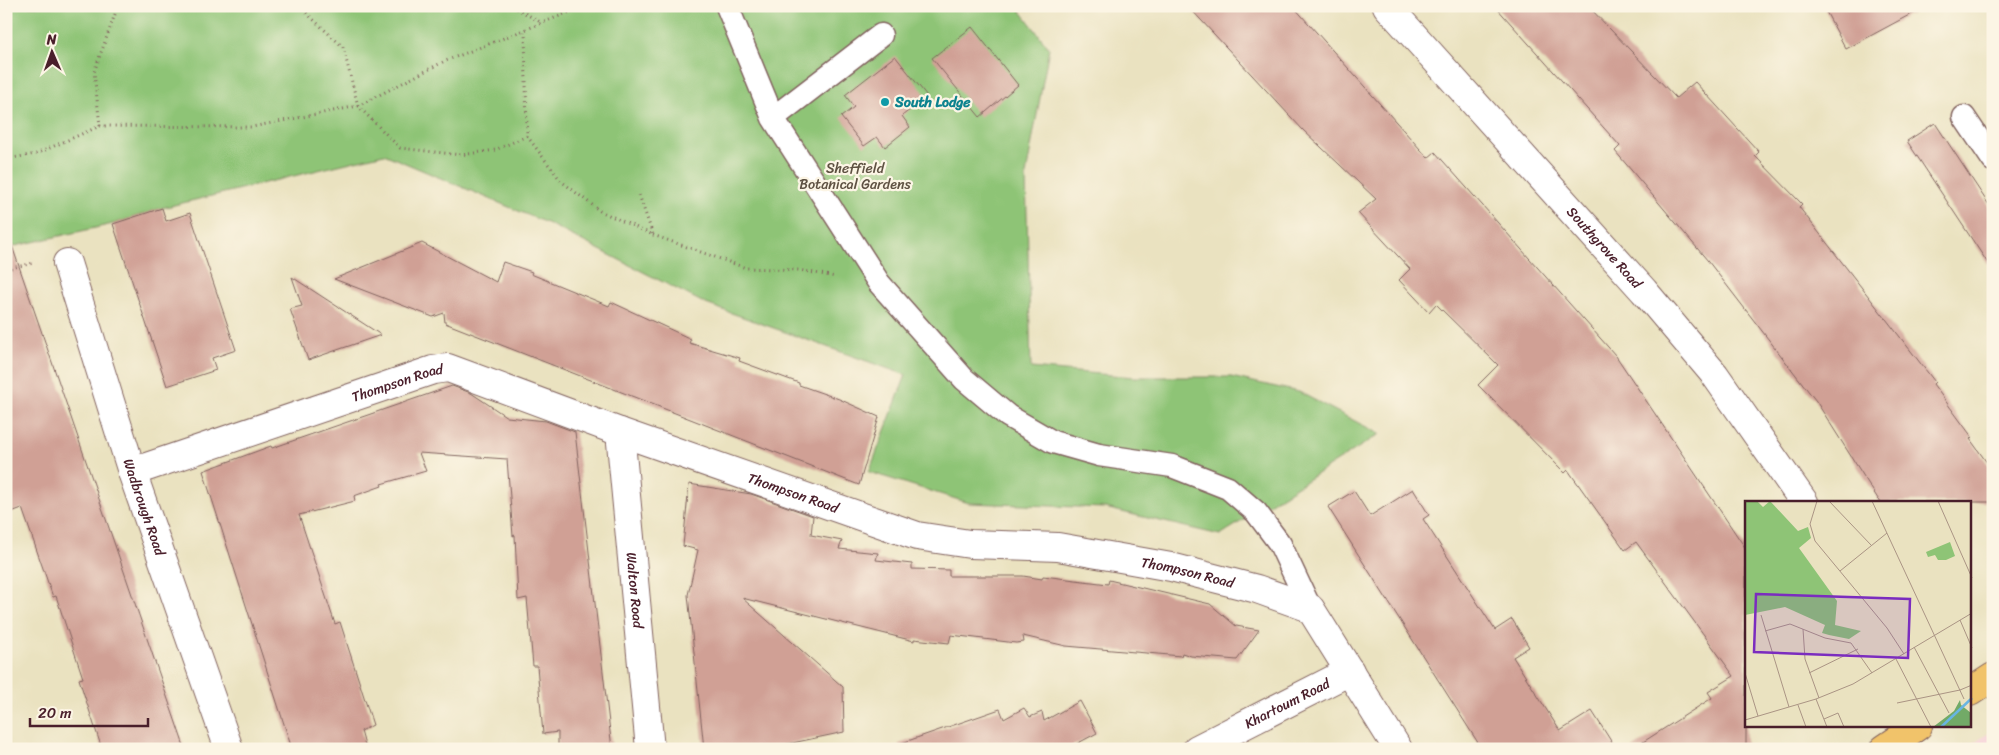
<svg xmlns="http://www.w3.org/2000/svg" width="1999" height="755" font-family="Sriracha,sans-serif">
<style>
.built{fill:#f6cfd8}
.green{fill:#8ec476;stroke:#6c7250}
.building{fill:#d0a095}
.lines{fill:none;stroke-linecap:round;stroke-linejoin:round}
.service-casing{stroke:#82635f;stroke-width:25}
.minor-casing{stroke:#82635f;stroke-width:30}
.primary-casing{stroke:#82635f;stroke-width:30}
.path{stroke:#82635f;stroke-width:3;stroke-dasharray:1 4;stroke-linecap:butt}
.service{stroke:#fff;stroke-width:22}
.minor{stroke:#fff;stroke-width:28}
.primary{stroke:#f1c36a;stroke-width:28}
.culture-dot{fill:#0f9aa8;stroke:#fcf5e5;stroke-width:2}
.labels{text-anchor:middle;stroke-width:4.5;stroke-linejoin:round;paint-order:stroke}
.culture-label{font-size:14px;font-weight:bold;fill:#0d838f;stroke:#fcf5e5;text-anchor:start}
.park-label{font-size:14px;fill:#5e5142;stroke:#fcf5e5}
.street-label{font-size:14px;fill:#4a1f2b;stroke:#fcf5e5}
.inset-river{fill:none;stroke:#68b5e2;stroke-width:2.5}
.inset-road{fill:none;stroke:#aa9484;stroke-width:1}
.view{fill:#7b2cbf;fill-opacity:0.15;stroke:#7b2cbf;stroke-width:2.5}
.inset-edge{fill:none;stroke:#4a1f2b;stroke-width:2.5}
</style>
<rect width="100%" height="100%" fill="#fcf5e5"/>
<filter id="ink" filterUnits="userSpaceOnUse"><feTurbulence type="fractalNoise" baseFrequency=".02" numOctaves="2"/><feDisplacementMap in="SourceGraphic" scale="10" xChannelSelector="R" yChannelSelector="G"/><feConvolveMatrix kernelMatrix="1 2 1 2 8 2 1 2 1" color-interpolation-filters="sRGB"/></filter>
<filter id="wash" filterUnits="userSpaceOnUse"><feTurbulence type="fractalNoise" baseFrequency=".0096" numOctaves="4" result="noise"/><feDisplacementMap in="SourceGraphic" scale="20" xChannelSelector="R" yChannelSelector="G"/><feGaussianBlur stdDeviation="1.12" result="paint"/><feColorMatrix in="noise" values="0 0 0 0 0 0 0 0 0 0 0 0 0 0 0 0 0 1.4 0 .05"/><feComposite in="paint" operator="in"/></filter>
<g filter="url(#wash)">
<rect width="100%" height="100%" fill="#eae2c0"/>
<path class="built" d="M 1993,731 L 1993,749 L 1964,749 Z"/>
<path class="green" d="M 6,6 L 1017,6 L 1049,48 L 1026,175 L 1031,368 L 1134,377 L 1231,377 L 1299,392 L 1380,434 L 1220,535 L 1105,508 L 969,503 L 869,472 L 906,375 L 706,304 L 549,224 L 384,154 L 162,208 L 113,224 L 6,248 Z"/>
<g id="blocks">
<path class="building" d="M 1188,6 L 1293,6 L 1428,158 L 1435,152 L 1616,356 L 1746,549 L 1746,749 L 1632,749 L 1712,698 L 1708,692 L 1734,676 L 1636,542 L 1625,550 L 1568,470 L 1565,473 L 1478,385 L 1498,365 L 1436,304 L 1429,312 L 1399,280 L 1410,269 L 1358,213 L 1376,199 L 1303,130 Z
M 1495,6 L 1588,6 L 1676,98 L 1695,82 L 1759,152 L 1755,156 L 1802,204 L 1799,207 L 1935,382 L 1933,384 L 1972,437 L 1970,439 L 1993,471 L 1993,502 L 1880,502 L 1816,401 L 1708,261 L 1615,151 L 1620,146 Z
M 1823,6 L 1926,6 L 1846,49 Z
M 972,27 L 1018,85 L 980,117 L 932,58 Z
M 895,56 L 927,96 L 902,116 L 910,127 L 885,147 L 877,137 L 864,146 L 841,117 L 854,107 L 845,95 Z
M 1935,123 L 1993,211 L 1993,271 L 1907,141 Z
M 162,208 L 166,221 L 190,213 L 236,350 L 212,358 L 216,370 L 167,386 L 113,224 Z
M 6,243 L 11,243 L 185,749 L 102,749 L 79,679 L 83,678 L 56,596 L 53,597 L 22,508 L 6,514 Z
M 422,243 L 496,282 L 503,262 L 532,272 L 531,274 L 609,306 L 611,302 L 691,339 L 689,343 L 740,358 L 739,361 L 799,383 L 799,385 L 839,399 L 879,417 L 859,485 L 445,323 L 444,313 L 433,317 L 334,279 Z
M 292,277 L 381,335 L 308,360 L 290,309 L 302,306 Z
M 452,386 L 471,393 L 507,417 L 546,421 L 575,432 L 612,749 L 558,749 L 558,732 L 543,734 L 537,666 L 533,666 L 527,598 L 518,600 L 515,535 L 513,536 L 507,459 L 419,453 L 426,471 L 381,484 L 382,486 L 354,496 L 355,501 L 299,515 L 335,624 L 340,622 L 373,725 L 361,731 L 366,749 L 292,749 L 203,471 L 271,446 L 272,448 Z
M 689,484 L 751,494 L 813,516 L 811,535 L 842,541 L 839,549 L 878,553 L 876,560 L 912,564 L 912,569 L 949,570 L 949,576 L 1023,576 L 1042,579 L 1043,576 L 1108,584 L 1109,580 L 1210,604 L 1236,626 L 1259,630 L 1237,660 L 1191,656 L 1182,653 L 1181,656 L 1066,646 L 1023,636 L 1024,642 L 1016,643 L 951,635 L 949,643 L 914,639 L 914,641 L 742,598 L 843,687 L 844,732 L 764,749 L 704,749 L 688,595 L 698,550 L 683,546 Z
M 1413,489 L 1429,515 L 1423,519 L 1495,630 L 1512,619 L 1529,647 L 1513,657 L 1560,731 L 1592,711 L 1616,749 L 1482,749 L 1328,507 L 1354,491 L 1370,516 Z
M 1080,701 L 1097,733 L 1067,749 L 899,749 L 899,744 L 1000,709 L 1004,719 L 1024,708 L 1030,717 L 1042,712 L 1044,721 Z"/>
</g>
</g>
<g filter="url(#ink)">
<use href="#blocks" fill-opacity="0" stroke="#82635f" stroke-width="1"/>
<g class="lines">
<g class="service-casing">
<path id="service" d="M 727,6 L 773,118 L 879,283 L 964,379 L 1008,416 L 1053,442 L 1099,455 L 1172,466 L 1228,488 L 1256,512 L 1280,544 L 1310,608
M 1964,117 L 1993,160
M 773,118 L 881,35"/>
</g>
<g class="minor-casing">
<g id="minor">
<path id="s1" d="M 1387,6 L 1644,291 L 1715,375 L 1804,502"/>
<path id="s2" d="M 67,263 L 132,472 L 229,749"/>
<path id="s3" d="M 620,432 L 650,749"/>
<path id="s4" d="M 132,472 L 433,370 L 448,368 L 620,432 L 917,536 L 970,544 L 1058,547 L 1171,567 L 1257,589 L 1310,608 L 1398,749"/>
<path id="s5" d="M 1197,749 L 1350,671"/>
</g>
</g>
<g class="primary-casing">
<path id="primary" d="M 1970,692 L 1993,677
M 1884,749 L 1918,726"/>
</g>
<path class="path" d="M 299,6 L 343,47 L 358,106 L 400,148 L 461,155 L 495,150 L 527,136 L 525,31
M 512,6 L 542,23
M 100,126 L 94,72 L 118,6
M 527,136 L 561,181 L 600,211 L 653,235 L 638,192
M 6,159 L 36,154 L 100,126 L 252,127 L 358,106 L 443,62 L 585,6
M 653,235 L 746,268 L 799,270 L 836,277
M 6,269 L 34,263"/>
<use href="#service" class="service"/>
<use href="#minor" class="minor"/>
<use href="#primary" class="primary"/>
</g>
</g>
<circle class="culture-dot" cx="885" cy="102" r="5"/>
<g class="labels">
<g class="culture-label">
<text x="895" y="107">South Lodge</text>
</g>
<g class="park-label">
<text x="855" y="173">Sheffield<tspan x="855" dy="16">Botanical Gardens</tspan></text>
</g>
<g class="street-label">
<text dy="5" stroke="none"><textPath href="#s1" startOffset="325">Southgrove Road</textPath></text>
<text dy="5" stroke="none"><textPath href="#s4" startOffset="280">Thompson Road</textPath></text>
<text dy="5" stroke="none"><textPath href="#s4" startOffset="700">Thompson Road</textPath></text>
<text dy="5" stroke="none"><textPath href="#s2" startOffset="256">Wadbrough Road</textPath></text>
<text dy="5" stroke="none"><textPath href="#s4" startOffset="1105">Thompson Road</textPath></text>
<text dy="5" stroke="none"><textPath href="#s3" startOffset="159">Walton Road</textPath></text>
<text dy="5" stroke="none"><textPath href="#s5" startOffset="101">Khartoum Road</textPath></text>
</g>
</g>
<g transform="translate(1745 501)">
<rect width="226" height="226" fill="#eae2c0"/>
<path d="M 0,0 L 12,0 L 18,6 L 25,0 L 53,30 L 63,26 L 66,37 L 54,47 L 92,100 L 90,124 L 116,130 L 104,138 L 84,134 L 77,132 L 80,124 L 40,106 L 0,114 ZM 205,41 L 210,55 L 201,59 L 193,59 L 190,54 L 183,56 L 181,51 Z" fill="#8ec476"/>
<path d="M 215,199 L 216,204 L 226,212 L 226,226 L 188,226 L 209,210 Z" fill="#72aa67"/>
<path class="inset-river" d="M 196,226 L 227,197"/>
<path class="inset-road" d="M 72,0 L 65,23 L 70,40 L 142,127 L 159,153M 84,0 L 126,44M 127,0 L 219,198M 193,0 L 227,77M 95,70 L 142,32M 16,114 L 44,206M 215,119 L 227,147M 58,128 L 60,158 L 74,197M 20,130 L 45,123 L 80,137 L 106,142 L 127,172M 169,146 L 204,212M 151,158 L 186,226M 0,172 L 13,215M 64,172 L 113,148M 71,198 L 82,226M 152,202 L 215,189 L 227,184M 53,204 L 61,226M 79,218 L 93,212 L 99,226M 0,219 L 71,198 L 108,183 L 227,112"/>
<path class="view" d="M 11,93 L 165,98 L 163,157 L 9,151 Z"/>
<rect width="226" height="226" class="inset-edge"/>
</g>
<rect width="1999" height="755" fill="none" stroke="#fcf5e5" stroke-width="25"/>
<g transform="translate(52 52) rotate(358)" stroke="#fcf5e5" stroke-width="4" paint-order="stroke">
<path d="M0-4L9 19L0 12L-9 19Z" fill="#4a1f2b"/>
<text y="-8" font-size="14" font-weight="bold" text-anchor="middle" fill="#4a1f2b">N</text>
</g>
<path d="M30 718v8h118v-8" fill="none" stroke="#4a1f2b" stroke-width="2.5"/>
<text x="38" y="718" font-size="15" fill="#4a1f2b" stroke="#fcf5e5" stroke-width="4" paint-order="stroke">20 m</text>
</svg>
